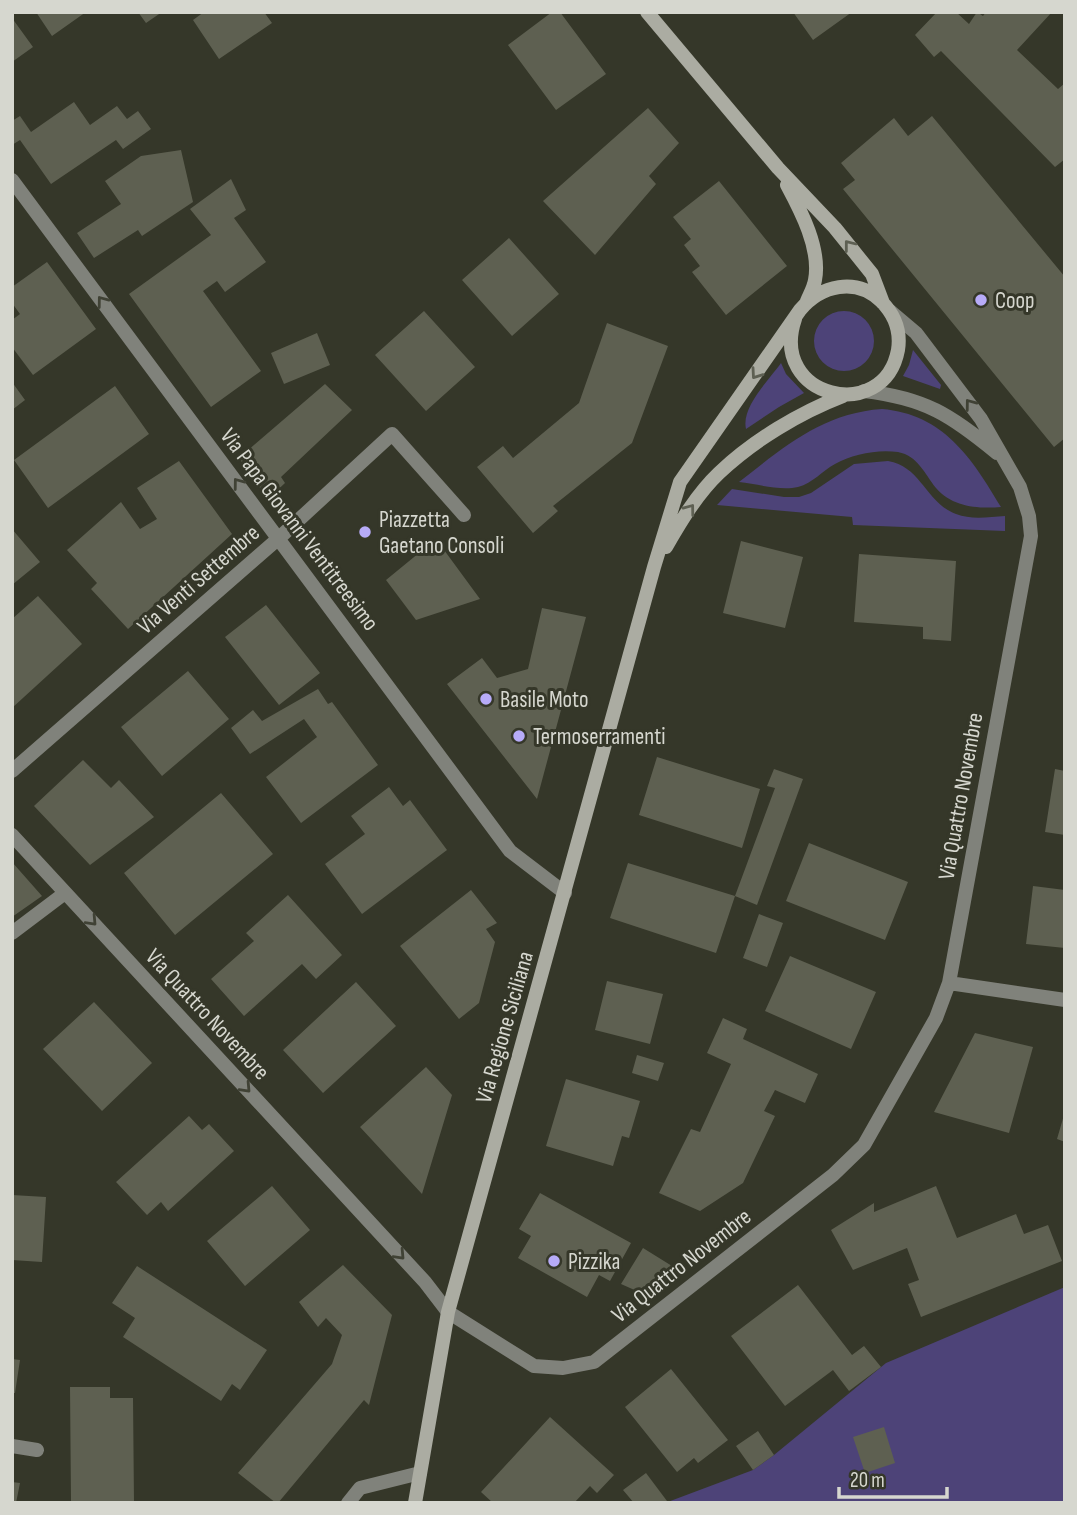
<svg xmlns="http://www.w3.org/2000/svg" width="1077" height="1515" font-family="'Sofia Sans Condensed',sans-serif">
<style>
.green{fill:#4d4378}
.building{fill:#5e6051}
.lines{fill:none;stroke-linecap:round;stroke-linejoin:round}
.minor{stroke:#80827b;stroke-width:14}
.secondary{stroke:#abaca2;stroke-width:14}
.oneway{stroke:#5e6053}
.oneway2{stroke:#404235}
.poi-dot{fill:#b7abf8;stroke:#353729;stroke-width:2.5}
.labels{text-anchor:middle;stroke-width:6;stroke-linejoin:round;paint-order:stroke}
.poi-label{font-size:23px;fill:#d6d7cf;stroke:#353729;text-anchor:start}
.street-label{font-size:23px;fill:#d6d7cf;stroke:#353729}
</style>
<rect width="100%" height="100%" fill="#353729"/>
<path class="green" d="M814 341a30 30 0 1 1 60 0a30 30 0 1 1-60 0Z
M 913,350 L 941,385 L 940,389 L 903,376 L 909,365 Z
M 781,363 L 786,374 L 804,393 L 779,407 L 746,429 C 741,407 769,380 781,363 Z
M 882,409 C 943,414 972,458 1001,507 C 978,509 952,507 936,488 C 924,473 918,456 898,452 C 878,449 852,454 835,464 C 822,471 813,483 798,487 C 780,491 758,484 739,482 C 784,447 823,413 882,409 Z
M 888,461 C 922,467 925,502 956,514 C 971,520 989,517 1005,516 L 1005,531 L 853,525 L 852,517 L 717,505 L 732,489 L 784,497 L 799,497 L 811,493 L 854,464 Z
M 1065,1287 L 1065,1503 L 665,1503 L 753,1470 L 774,1455 L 886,1363 Z"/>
<path class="building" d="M 36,12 L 86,12 L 52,36 Z
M 138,12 L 162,12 L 146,23 Z
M 204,12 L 264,12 L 272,23 L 219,59 L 193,20 Z
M 552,12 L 560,12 L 606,74 L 556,110 L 508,45 Z
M 793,12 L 852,12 L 813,40 Z
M 937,12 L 956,12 L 969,24 L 977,12 L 983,16 L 986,12 L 1052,12 L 1017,50 L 1058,89 L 1065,83 L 1065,159 L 1055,167 L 941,51 L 934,57 L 915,35 Z
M 12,18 L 33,47 L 12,62 Z
M 74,102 L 90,125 L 117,106 L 127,119 L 138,111 L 151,129 L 123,149 L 116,140 L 51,184 L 20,140 L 12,145 L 12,121 L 20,116 L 31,132 Z
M 648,108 L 679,143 L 649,176 L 656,184 L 595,255 L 543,201 Z
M 932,116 L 1065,277 L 1065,438 L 1054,447 L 843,189 L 855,180 L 841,163 L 894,118 L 908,136 Z
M 181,150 L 193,202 L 142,236 L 138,230 L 94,258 L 77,233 L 121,204 L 105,181 L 141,156 Z
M 231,179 L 246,210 L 234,218 L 266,262 L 225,292 L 217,281 L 203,291 L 261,371 L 211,407 L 129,294 L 211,235 L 190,209 Z
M 719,181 L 787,266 L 726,315 L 692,272 L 700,266 L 684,245 L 691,239 L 673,217 Z
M 509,238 L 559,294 L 512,336 L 462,280 Z
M 47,262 L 96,329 L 33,375 L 12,347 L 12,320 L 20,314 L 12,303 L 12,287 Z
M 424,311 L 475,367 L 426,411 L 375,355 Z
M 607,323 L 668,346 L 632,443 L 553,506 L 558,511 L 533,533 L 477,467 L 503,446 L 513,458 L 579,403 Z
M 317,333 L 330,365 L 284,384 L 271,353 Z
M 12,382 L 25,400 L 12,410 Z
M 325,384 L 352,410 L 281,477 L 285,483 L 268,499 L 239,458 Z
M 115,386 L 149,434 L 48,508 L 14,460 Z
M 179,461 L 232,534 L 128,629 L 91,589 L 97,583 L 67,550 L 121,502 L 140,529 L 157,519 L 137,488 Z
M 12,529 L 40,562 L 12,585 Z
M 436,539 L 480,599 L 416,620 L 386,580 Z
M 741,541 L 803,557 L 785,628 L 723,613 Z
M 859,554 L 956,561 L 951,641 L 923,639 L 923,627 L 854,622 Z
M 38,596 L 82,644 L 12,708 L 12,619 Z
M 266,605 L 320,673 L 279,705 L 225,637 Z
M 542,608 L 586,617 L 537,799 L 447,684 L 482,658 L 497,678 L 528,669 Z
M 188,671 L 229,719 L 162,776 L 121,727 Z
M 318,689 L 328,704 L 332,702 L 378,765 L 301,823 L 266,777 L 317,737 L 304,719 L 250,754 L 231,728 L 253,710 L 262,721 Z
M 657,757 L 760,789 L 742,848 L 639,815 Z
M 83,760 L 111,788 L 119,780 L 154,817 L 90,865 L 34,806 Z
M 774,769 L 803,779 L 757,905 L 735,896 L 716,953 L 610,918 L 628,863 L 735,896 L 775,788 L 767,786 Z
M 1055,769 L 1065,771 L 1065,835 L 1045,832 Z
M 389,787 L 403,806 L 410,800 L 447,850 L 362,914 L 325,864 L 365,834 L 351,816 Z
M 221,793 L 273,854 L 175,935 L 124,873 Z
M 809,843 L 908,882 L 885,940 L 786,901 Z
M 12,862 L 42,896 L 12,917 Z
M 1033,886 L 1065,890 L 1065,948 L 1026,944 Z
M 471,890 L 497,923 L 486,929 L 495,942 L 479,1003 L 459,1019 L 400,946 Z
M 288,895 L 342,955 L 316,979 L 302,964 L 244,1016 L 211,979 L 254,941 L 246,933 Z
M 759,914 L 783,923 L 767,967 L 743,958 Z
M 790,956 L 876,992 L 851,1049 L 765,1011 Z
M 607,981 L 663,994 L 650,1044 L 595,1030 Z
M 356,982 L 396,1026 L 323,1093 L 283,1050 Z
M 94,1002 L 152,1063 L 102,1111 L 43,1049 Z
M 723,1018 L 747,1029 L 743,1039 L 818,1074 L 805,1103 L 775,1090 L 764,1111 L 775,1116 L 743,1183 L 700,1211 L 659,1193 L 691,1129 L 700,1132 L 731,1064 L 707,1053 Z
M 975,1033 L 1033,1047 L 1009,1133 L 934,1112 Z
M 637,1055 L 664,1063 L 658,1081 L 632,1073 Z
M 426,1067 L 452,1095 L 422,1194 L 360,1127 Z
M 566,1079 L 640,1101 L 629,1138 L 622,1136 L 613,1166 L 546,1146 Z
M 1064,1115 L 1065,1115 L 1065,1142 L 1057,1139 Z
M 189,1116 L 202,1130 L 209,1124 L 234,1151 L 168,1211 L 161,1202 L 147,1215 L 116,1182 Z
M 272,1186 L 310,1230 L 245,1286 L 207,1241 Z
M 936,1186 L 957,1238 L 1016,1214 L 1024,1234 L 1048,1225 L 1062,1261 L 921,1317 L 908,1284 L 919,1280 L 907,1248 L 853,1270 L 831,1230 L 874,1203 L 874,1212 Z
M 540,1193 L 631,1243 L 610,1281 L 599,1275 L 587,1297 L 518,1258 L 531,1236 L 519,1229 Z
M 12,1195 L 46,1197 L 42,1262 L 12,1260 Z
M 643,1248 L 672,1266 L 639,1292 L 621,1284 Z
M 343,1265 L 392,1315 L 369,1405 L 364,1400 L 278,1503 L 276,1503 L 238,1473 L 332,1364 L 342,1335 L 326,1318 L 318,1327 L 299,1302 Z
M 137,1266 L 267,1350 L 240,1390 L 232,1384 L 221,1401 L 123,1337 L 135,1318 L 112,1303 Z
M 798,1285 L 852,1355 L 864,1346 L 881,1367 L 849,1391 L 833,1370 L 785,1406 L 731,1336 Z
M 12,1359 L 20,1360 L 15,1393 L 12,1393 Z
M 671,1369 L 728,1440 L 698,1463 L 694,1458 L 677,1472 L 625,1407 Z
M 70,1387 L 110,1387 L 110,1398 L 133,1398 L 134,1503 L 71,1503 Z
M 550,1417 L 614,1475 L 597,1493 L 590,1486 L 574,1503 L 493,1503 L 481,1492 Z
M 884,1427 L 895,1463 L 865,1473 L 853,1437 Z
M 758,1431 L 774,1455 L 753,1470 L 736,1446 Z
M 646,1473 L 667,1501 L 634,1503 L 623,1490 Z
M 12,1482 L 20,1483 L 16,1503 L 12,1503 Z"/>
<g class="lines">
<path class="minor" d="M 12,180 L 510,851 L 565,893
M 864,391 C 925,398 951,415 997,453
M 12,771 L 279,538 L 392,434 L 464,515
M 12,835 L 425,1282 L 448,1312 L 534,1366 L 563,1368 L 594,1362 L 833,1175 L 864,1145 L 936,1018 L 949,983 L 1031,536 L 1029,516 L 1020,487 L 981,419 L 916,333 L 890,311
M 12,933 L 65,893
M 949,983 L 1065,1000
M 12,1446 L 37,1450
M 348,1503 L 360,1488 L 420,1473"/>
<path class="secondary" d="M 647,12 L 778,168 L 835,228 L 872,274 L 883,303
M 787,185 C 801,211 821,249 815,280 C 814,287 810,294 807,301
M 666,547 C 681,521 697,494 719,473 C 754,440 799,413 843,396
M 415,1503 L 448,1312 L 654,567 L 680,482 L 800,310 C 821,285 856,277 881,301 C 894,314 901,331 898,350 C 884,425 768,398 795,319"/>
</g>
<defs><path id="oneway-chevron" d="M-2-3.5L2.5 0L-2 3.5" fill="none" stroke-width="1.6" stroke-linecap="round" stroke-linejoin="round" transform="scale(1.75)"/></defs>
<g class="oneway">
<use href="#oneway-chevron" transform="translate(849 245) rotate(-128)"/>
<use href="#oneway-chevron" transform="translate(756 374) rotate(125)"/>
<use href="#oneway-chevron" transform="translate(690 509) rotate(-53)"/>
</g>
<g class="oneway2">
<use href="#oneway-chevron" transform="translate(102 301) rotate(-127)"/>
<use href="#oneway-chevron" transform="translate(970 404) rotate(-127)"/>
<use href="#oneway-chevron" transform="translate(238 483) rotate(-127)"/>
<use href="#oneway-chevron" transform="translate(92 921) rotate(47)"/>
<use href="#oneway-chevron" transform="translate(246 1088) rotate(47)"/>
<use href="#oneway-chevron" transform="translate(400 1255) rotate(47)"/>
</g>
<g class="poi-dot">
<circle cx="981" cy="300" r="7"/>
<circle cx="365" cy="532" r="7"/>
<circle cx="486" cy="699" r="7"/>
<circle cx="519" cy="736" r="7"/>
<circle cx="554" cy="1261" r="7"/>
</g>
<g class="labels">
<g class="poi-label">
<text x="995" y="308">Coop</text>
<text x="379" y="527">Piazzetta<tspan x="379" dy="26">Gaetano Consoli</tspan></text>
<text x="500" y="707">Basile Moto</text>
<text x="533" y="744">Termoserramenti</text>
<text x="568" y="1269">Pizzika</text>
</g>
<g class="street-label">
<text transform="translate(300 529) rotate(53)" y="8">Via Papa Giovanni Ventitreesimo</text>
<text transform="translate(198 579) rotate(-41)" y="8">Via Venti Settembre</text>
<text transform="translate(960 796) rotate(-80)" y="8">Via Quattro Novembre</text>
<text transform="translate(208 1014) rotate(47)" y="8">Via Quattro Novembre</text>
<text transform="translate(504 1027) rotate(-74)" y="8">Via Regione Siciliana</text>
<text transform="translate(681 1265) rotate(-38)" y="8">Via Quattro Novembre</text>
</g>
</g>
<rect width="1077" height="1515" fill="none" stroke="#d6d7cf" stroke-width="28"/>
<path d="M839 1487v10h108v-10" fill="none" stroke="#d6d7cf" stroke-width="3.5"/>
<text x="850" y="1487" font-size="21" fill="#d6d7cf" stroke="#353729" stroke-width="5" paint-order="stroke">20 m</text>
</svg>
